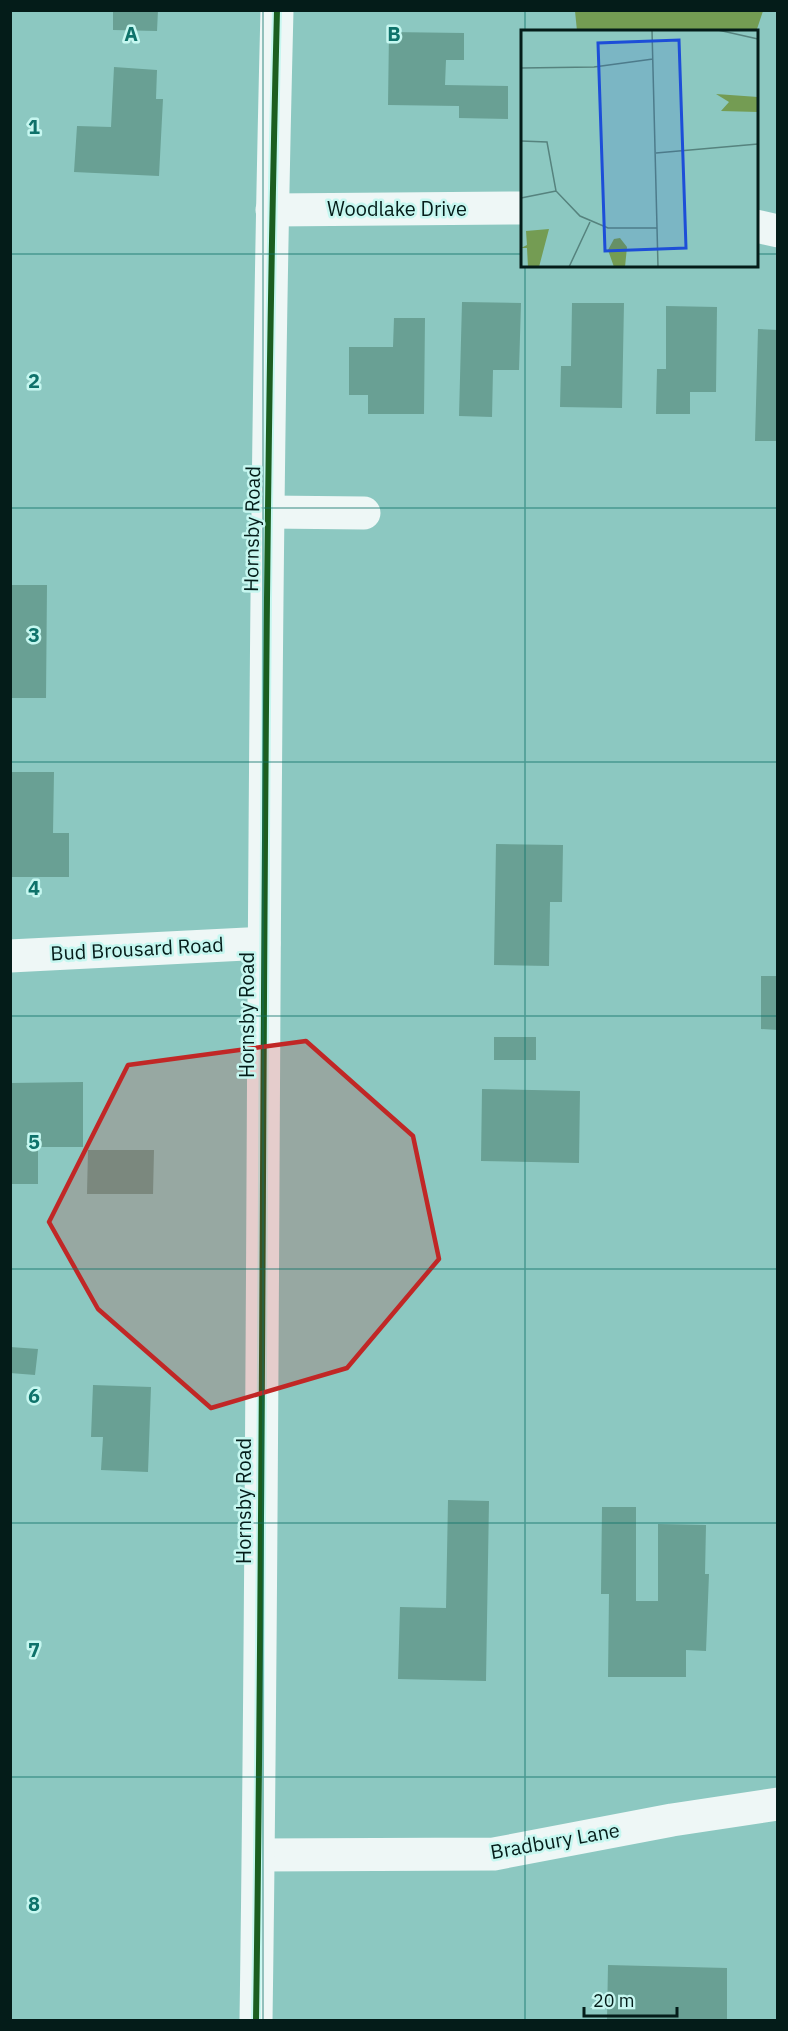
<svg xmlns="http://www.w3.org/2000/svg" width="788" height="2031" font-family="'IBM Plex Sans',sans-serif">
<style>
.water{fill:#749c53}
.building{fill:#69a094}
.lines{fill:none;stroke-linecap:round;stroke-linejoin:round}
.street{stroke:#eef7f6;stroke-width:33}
.secondary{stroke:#eef7f6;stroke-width:33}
.cycleway-casing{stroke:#c6f7f0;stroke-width:10}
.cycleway{stroke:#1b5e20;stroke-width:6}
.marked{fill:#c12726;fill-opacity:0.2;stroke:#c12726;stroke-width:4.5;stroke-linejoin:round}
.grid{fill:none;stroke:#0e726a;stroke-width:1.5;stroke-opacity:0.55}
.labels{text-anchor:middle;stroke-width:5;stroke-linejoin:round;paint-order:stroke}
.street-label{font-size:20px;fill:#041c19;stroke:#c6f7f0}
.inset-road{fill:none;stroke:#56837e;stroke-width:1.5}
.view{fill:#1d4ed8;fill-opacity:0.15;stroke:#1d4ed8;stroke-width:3}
.inset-edge{fill:none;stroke:#041c19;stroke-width:3}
.grid-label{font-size:20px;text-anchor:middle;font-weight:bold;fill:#0e726a;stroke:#c6f7f0;stroke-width:5;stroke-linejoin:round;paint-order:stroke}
</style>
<rect width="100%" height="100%" fill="#8cc8c1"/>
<path class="water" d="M 575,11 L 575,10 L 763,11 L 756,32 L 577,31 Z"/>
<path class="building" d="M 113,10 L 158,10 L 157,31 L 113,30 Z
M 389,32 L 464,33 L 464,60 L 446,60 L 445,85 L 508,86 L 508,119 L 459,118 L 459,106 L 388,105 Z
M 114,67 L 157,70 L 156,99 L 163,99 L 159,176 L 74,172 L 77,126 L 111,127 Z
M 462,302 L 521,303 L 519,370 L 493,370 L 492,417 L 459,416 Z
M 572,303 L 624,303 L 622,408 L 560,407 L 561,366 L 571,366 Z
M 666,306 L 717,307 L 716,392 L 690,392 L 690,414 L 656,414 L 657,369 L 666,369 Z
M 394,318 L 425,318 L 424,414 L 368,414 L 368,395 L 349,395 L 349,347 L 393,347 Z
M 758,329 L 778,330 L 778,441 L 755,441 Z
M 10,585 L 47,585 L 46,698 L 10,698 Z
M 10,772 L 54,772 L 53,833 L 69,833 L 69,877 L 10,877 Z
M 496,844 L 563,845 L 562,902 L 550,902 L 549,966 L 494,965 Z
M 761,976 L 778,976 L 778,1030 L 761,1029 Z
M 494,1037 L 536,1037 L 536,1060 L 494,1060 Z
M 83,1082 L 83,1147 L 38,1147 L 38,1184 L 10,1184 L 10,1083 Z
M 482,1089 L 580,1091 L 579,1163 L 481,1161 Z
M 88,1150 L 154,1150 L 153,1194 L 87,1194 Z
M 10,1347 L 38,1349 L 35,1375 L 10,1373 Z
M 93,1385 L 151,1387 L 148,1472 L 101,1470 L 103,1437 L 91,1437 Z
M 448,1500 L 489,1501 L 486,1681 L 398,1679 L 400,1607 L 446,1608 Z
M 602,1507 L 636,1507 L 636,1601 L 658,1601 L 658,1524 L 706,1525 L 705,1574 L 709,1574 L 706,1651 L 686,1650 L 686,1677 L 608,1677 L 609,1594 L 601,1594 Z
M 608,1965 L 727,1968 L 727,2020 L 607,2020 Z"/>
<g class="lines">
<path class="street" d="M 272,210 L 522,208
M 756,226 L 778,231
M 269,512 L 364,513
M 10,956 L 264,943
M 259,1855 L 494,1854 L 672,1820 L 778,1804"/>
<path class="secondary" d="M 256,2020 C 266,1351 260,680 277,10"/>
<g class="cycleway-casing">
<path id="cycleway" d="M 256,2020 C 266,1351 260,680 277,10"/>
</g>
<use href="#cycleway" class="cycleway"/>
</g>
<path class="marked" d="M 306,1041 L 413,1136 L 439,1259 L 347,1368 L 211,1408 L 98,1309 L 49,1222 L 128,1065 Z"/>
<path class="grid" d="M 263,10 L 263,2020M 525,10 L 525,32M 10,254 L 522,254M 756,254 L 778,254M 525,266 L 525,2020M 10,508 L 778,508M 10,762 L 778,762M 10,1016 L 778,1016M 10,1269 L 778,1269M 10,1523 L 778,1523M 10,1777 L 778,1777"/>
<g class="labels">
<g class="street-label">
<text x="397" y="216">Woodlake Drive</text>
<text transform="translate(252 529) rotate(-89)" y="7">Hornsby Road</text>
<text transform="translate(137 949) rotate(-3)" y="7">Bud Brousard Road</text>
<text transform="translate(247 1015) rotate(-90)" y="7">Hornsby Road</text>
<text transform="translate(244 1501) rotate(-90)" y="7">Hornsby Road</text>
<text transform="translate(555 1841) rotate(-10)" y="7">Bradbury Lane</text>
</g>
</g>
<g transform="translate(521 30)">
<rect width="237" height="237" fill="#8cc8c1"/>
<path d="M 195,64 L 237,67 L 237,82 L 200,81 L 208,72 ZM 28,199 L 18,237 L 7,237 L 6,218 L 0,218 L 6,215 L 5,201 ZM 99,208 L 106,217 L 104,237 L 93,237 L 87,220 L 93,209 Z" fill="#749c53"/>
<path class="inset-road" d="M 131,0 L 137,237M 197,0 L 237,9M 0,38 L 73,37 L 132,29M 0,111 L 26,112 L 35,161 L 59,186 L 87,198 L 136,198M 135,123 L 237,114M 0,168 L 35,161M 48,237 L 69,192"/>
<path class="view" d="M 158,10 L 165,218 L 84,221 L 77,13 Z"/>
<rect width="237" height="237" class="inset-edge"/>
</g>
<g class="grid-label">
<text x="131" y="41">A</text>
<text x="394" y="41">B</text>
<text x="34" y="134">1</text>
<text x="34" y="388">2</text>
<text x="34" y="642">3</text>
<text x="34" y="895">4</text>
<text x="34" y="1149">5</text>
<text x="34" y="1403">6</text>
<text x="34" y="1657">7</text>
<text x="34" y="1911">8</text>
</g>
<rect width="788" height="2031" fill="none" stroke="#041c19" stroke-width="24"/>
<path d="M584 2007v9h93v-9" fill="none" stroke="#041c19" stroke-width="3"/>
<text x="593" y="2007" font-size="18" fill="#041c19" stroke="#c6f7f0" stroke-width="4.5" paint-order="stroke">20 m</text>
</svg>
